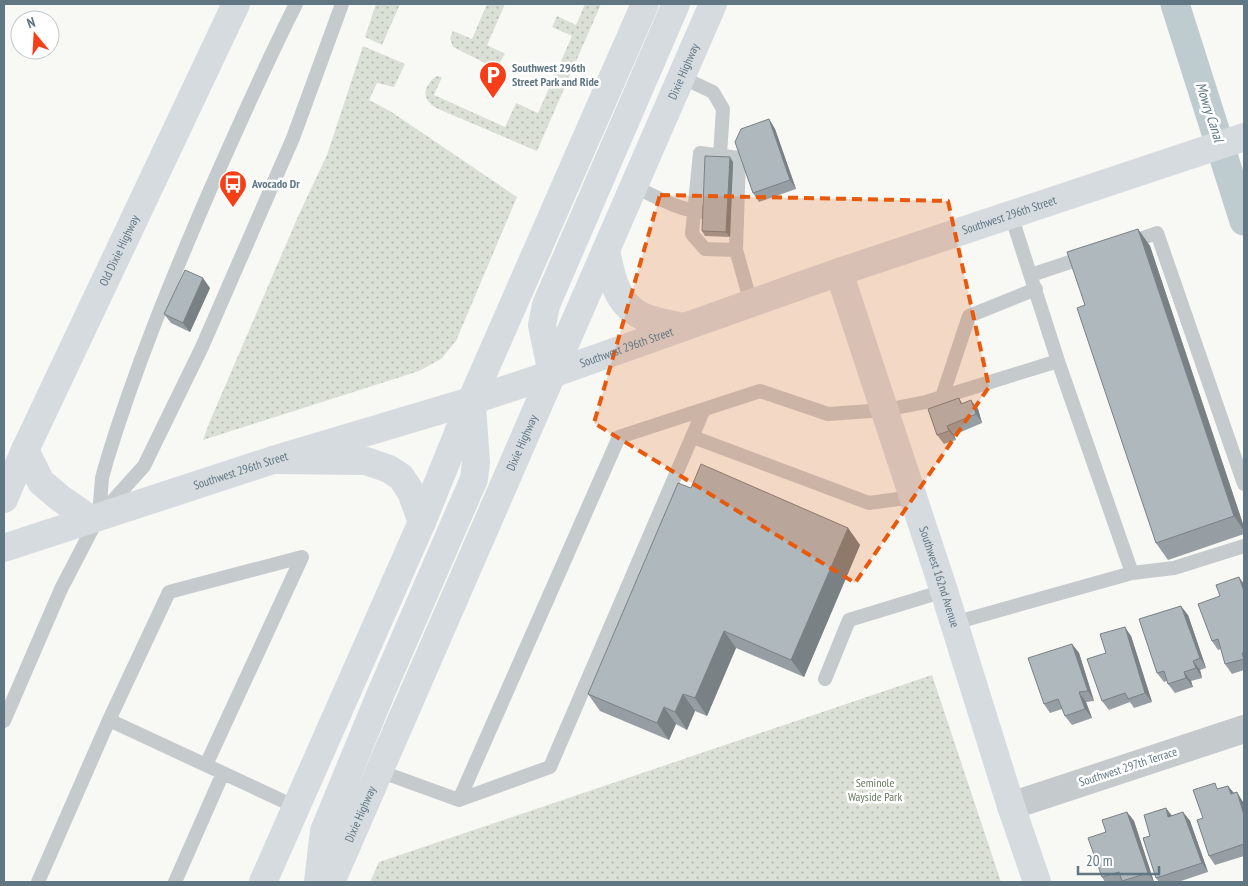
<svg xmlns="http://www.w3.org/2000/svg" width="1248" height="886" viewBox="0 0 1248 886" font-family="'PT Sans Narrow',sans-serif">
	<defs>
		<pattern id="grass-dots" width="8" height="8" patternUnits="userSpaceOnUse" patternTransform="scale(1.25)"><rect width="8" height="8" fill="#dae0d5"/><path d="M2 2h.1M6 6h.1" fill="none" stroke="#b4bab2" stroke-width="1.8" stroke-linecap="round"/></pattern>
	</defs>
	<rect width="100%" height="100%" fill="#f8f8f5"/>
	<path fill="url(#grass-dots)" d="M 376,4 L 400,4 L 382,45 L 365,37 Z
		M 487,4 L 505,4 L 487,45 L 505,54 L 500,62 L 491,66 L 453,47 L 450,38 L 453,31 L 472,39 Z
		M 585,4 L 601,4 L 537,151 L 436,108 C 421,99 423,87 436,76 L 442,77 L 434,95 L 505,127 L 516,103 L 538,113 L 572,36 L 552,27 L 557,16 L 576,25 Z
		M 363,46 L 405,64 L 394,87 L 377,83 L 369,100 L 390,111 L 517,197 L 456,341 L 441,359 L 419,371 L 203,440 L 210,421 L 300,212 L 327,155 Z
		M 932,675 L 1001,882 L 370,882 L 379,862 Z"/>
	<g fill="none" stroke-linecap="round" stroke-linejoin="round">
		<path stroke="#beccd0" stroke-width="29" d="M 1175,4 L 1244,221"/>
		<path stroke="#c5cacd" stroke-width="14" d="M 681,77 L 713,92 L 723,109 L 720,155
			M 633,186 C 655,196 678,210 702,212
			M 1128,243 L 1157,233 L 1244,484
			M 736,250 L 739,158 L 700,153 L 692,234 L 705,249 L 736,250 L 751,303
			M 1031,275 L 1088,256
			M 942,397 L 1058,361
			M 693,437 L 869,503 L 913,497
			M 99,516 L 102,478 L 107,460 C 135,368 172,278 210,190 C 238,127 265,65 296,4
			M 1132,573 L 1174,568 L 1244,546
			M 954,623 L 1132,573 L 1058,361 L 1011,215
			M 825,679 L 849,620 L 944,591
			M 4,721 L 61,589 L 99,516 L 144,466 L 202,347 L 293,138 L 342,4
			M 206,765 L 302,557 L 169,592 L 109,720 L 296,807
			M 379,771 L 459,800 L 619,437 L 760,391 L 828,414 L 885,410 L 926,402 L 942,397 L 969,316 L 1036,289
			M 459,800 L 550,767 L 704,409
			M 38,882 L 109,720
			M 175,882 L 223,773"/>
		<path stroke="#c5cacd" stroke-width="28" d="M 1011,806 L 1244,729"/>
		<g stroke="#d5dbdf" stroke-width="28">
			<path id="s1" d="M 839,272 L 944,591 L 1011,806 L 1037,882"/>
			<path d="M 25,450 L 41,482 L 60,498 L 90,519"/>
			<path id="s2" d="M 4,499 L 25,450 L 236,4"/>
			<path id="s3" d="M 4,548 L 273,460 L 471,401 L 552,374 L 839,272 L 1244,137"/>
		</g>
		<g stroke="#d5dbdf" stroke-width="28">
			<path d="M 606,250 C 611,275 616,304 642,316 C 654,322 670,324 684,327"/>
			<path d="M 552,374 L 542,325 L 546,305 L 676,4"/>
			<path d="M 273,460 L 366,461 L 389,469 L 401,477 L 411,492 L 422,522"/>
			<path d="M 263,882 L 422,522 L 471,401 L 645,4"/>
			<path d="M 318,882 L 324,831 L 381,693 L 474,479 L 476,462 L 472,407"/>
			<path id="s4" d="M 331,882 L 713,4"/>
		</g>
	</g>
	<path fill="#969ea3" d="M 769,119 L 775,129 L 796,189 L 759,202 L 753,193 Z
		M 733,162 L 730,237 L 705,236 L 702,231 Z
		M 1138,229 L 1150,246 L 1244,527 L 1244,534 L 1168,560 L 1156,543 L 1085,305 Z
		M 210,288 L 190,332 L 171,323 L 164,314 Z
		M 959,398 L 962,403 L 978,409 L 982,423 L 954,435 L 956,440 L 944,444 L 937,435 Z
		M 691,488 L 848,528 L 860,545 L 804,677 L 736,648 L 707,716 L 695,711 L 687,730 L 676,724 L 669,740 L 600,711 L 588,694 Z
		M 1244,584 L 1244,670 L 1232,674 L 1225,664 L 1221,649 L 1218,650 L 1212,641 L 1220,596 Z
		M 1188,615 L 1206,668 L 1200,670 L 1202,678 L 1191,681 L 1193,687 L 1175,693 L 1168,684 L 1167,681 L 1164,682 L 1157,673 Z
		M 1131,636 L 1152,702 L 1134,708 L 1130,702 L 1109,710 L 1102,701 L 1106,653 Z
		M 1072,644 L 1079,653 L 1094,701 L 1086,702 L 1092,718 L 1072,725 L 1065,716 L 1062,709 L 1050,713 L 1044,704 Z
		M 1228,786 L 1234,793 L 1243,802 L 1244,805 L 1244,856 L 1215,865 L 1209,856 L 1203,818 L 1219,789 Z
		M 1127,812 L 1134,821 L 1154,882 L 1105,882 L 1102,877 L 1106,832 Z
		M 1183,812 L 1190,821 L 1208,872 L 1178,882 L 1159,882 L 1156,878 L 1150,836 L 1171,816 Z"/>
	<path fill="#7a8184" d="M 769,119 L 775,129 L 796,189 L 790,180 Z
		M 730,157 L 733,162 L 730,237 L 726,232 Z
		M 1138,229 L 1150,246 L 1244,527 L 1244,531 L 1234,516 Z
		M 203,278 L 210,288 L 190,332 L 183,323 Z
		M 971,400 L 978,409 L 982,423 L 976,414 Z
		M 947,426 L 954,435 L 956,440 L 949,431 Z
		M 848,528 L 860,545 L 804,677 L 791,660 Z
		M 1239,577 L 1244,584 L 1244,591 Z
		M 1181,606 L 1188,615 L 1206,668 L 1200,658 Z
		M 1125,627 L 1131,636 L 1152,702 L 1145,693 Z
		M 724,631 L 736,648 L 707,716 L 695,698 Z
		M 1072,644 L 1079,653 L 1094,701 L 1088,691 Z
		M 1193,661 L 1200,670 L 1202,678 L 1196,668 Z
		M 1184,672 L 1191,681 L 1193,687 L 1186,678 Z
		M 1079,692 L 1086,702 L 1092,718 L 1085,709 Z
		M 683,694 L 695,711 L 687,730 L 675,712 Z
		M 664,707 L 676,724 L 669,740 L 657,723 Z
		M 1228,786 L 1235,795 L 1231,794 Z
		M 1237,792 L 1243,802 L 1244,805 L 1244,815 Z
		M 1166,808 L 1173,817 L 1168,817 Z
		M 1127,812 L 1134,821 L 1154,882 L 1148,873 Z
		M 1183,812 L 1190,821 L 1208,872 L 1202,863 Z"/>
	<path fill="#aeb8bd" stroke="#7a8184" d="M 769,119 L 790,180 L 753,193 L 735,142 L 741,129 Z
		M 705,156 L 730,157 L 726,232 L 702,231 Z
		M 1138,229 L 1234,516 L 1156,543 L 1077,308 L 1085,305 L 1067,252 Z
		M 185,270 L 203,278 L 183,323 L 164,314 Z
		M 959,398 L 961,404 L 971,400 L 976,414 L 947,426 L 949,431 L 937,435 L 928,409 Z
		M 701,464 L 848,528 L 791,660 L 724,631 L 695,698 L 683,694 L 675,712 L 664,707 L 657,723 L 588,694 L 678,483 L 691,488 Z
		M 1239,577 L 1244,591 L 1244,652 L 1242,653 L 1244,659 L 1225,664 L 1218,639 L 1212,641 L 1198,604 L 1220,596 L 1216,585 Z
		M 1181,606 L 1200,658 L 1193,661 L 1196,668 L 1184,672 L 1186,678 L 1168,684 L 1164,671 L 1157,673 L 1139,619 Z
		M 1125,627 L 1145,693 L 1128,699 L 1125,693 L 1102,701 L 1087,659 L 1106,653 L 1100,634 Z
		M 1072,644 L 1088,691 L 1079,692 L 1085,709 L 1065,716 L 1058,699 L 1044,704 L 1028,658 Z
		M 1215,783 L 1217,789 L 1228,786 L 1231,794 L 1237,792 L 1244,815 L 1244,844 L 1209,856 L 1197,820 L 1203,818 L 1193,790 Z
		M 1166,808 L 1168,817 L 1183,812 L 1202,863 L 1156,878 L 1143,838 L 1150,836 L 1144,815 Z
		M 1127,812 L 1148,873 L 1122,881 L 1119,872 L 1102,877 L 1088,838 L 1106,832 L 1102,820 Z"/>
	<path fill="#e8590c" fill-opacity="0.2" stroke="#e8590c" stroke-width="4" stroke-dasharray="10 6" stroke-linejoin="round" d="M 660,195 L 948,201 L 989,387 L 855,583 L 594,423 Z"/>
	<defs>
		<g id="parking-pin" transform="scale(1.4375)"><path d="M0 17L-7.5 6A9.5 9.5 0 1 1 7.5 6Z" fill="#f63e17" stroke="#fff"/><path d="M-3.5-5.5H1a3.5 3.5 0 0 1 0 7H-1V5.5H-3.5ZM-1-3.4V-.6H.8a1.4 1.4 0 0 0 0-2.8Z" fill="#fff"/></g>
		<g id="bus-pin" transform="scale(1.4375)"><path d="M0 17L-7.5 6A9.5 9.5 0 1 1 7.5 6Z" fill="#f63e17" stroke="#fff"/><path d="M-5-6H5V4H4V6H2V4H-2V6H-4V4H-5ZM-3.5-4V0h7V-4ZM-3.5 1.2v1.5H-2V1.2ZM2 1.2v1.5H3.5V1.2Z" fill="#fff"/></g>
	</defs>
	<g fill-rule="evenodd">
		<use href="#parking-pin" x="493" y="75"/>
		<use href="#bus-pin" x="233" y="184"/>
	</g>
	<g text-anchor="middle" stroke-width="5" stroke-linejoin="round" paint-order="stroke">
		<g font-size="12" font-weight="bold" fill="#607683" stroke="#fff" text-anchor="start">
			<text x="512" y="72">Southwest 296th<tspan x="512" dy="14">Street Park and Ride</tspan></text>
			<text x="252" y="188">Avocado Dr</text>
		</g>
		<g font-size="12" fill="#607683" stroke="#fff">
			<text dy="4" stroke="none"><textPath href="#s4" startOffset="884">Dixie Highway</textPath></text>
			<text dy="4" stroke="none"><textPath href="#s3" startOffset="1059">Southwest 296th Street</textPath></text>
			<text dy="4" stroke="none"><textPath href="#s2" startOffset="274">Old Dixie Highway</textPath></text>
			<text dy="4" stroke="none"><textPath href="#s3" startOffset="654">Southwest 296th Street</textPath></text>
			<text dy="4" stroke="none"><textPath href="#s4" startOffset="479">Dixie Highway</textPath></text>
			<text dy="4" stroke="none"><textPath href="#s3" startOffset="249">Southwest 296th Street</textPath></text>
			<text dy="4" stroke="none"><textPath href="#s1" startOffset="321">Southwest 162nd Avenue</textPath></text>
			<text transform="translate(1128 767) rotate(-18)" y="4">Southwest 297th Terrace</text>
			<text dy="4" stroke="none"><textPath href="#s4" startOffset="74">Dixie Highway</textPath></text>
		</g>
		<g font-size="12" fill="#667a5f" stroke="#fff">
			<text x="875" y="787">Seminole<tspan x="875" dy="14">Wayside Park</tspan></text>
		</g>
		<g font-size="14" font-style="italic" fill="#5a767e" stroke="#fff">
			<text transform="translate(1210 112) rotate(72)" y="5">Mowry Canal</text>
		</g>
	</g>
	<rect width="1248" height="886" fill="none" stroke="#607683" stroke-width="10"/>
	<g transform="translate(35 35) rotate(342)"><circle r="24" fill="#ffffff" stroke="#bfc8cd"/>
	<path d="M0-4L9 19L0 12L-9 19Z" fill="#f63e17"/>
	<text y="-8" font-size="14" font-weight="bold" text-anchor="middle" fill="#607683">N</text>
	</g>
	<path d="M1078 866v8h81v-8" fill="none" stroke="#607683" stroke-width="2.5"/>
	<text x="1086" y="866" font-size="15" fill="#607683" stroke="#ffffff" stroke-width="4" paint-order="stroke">20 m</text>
</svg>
